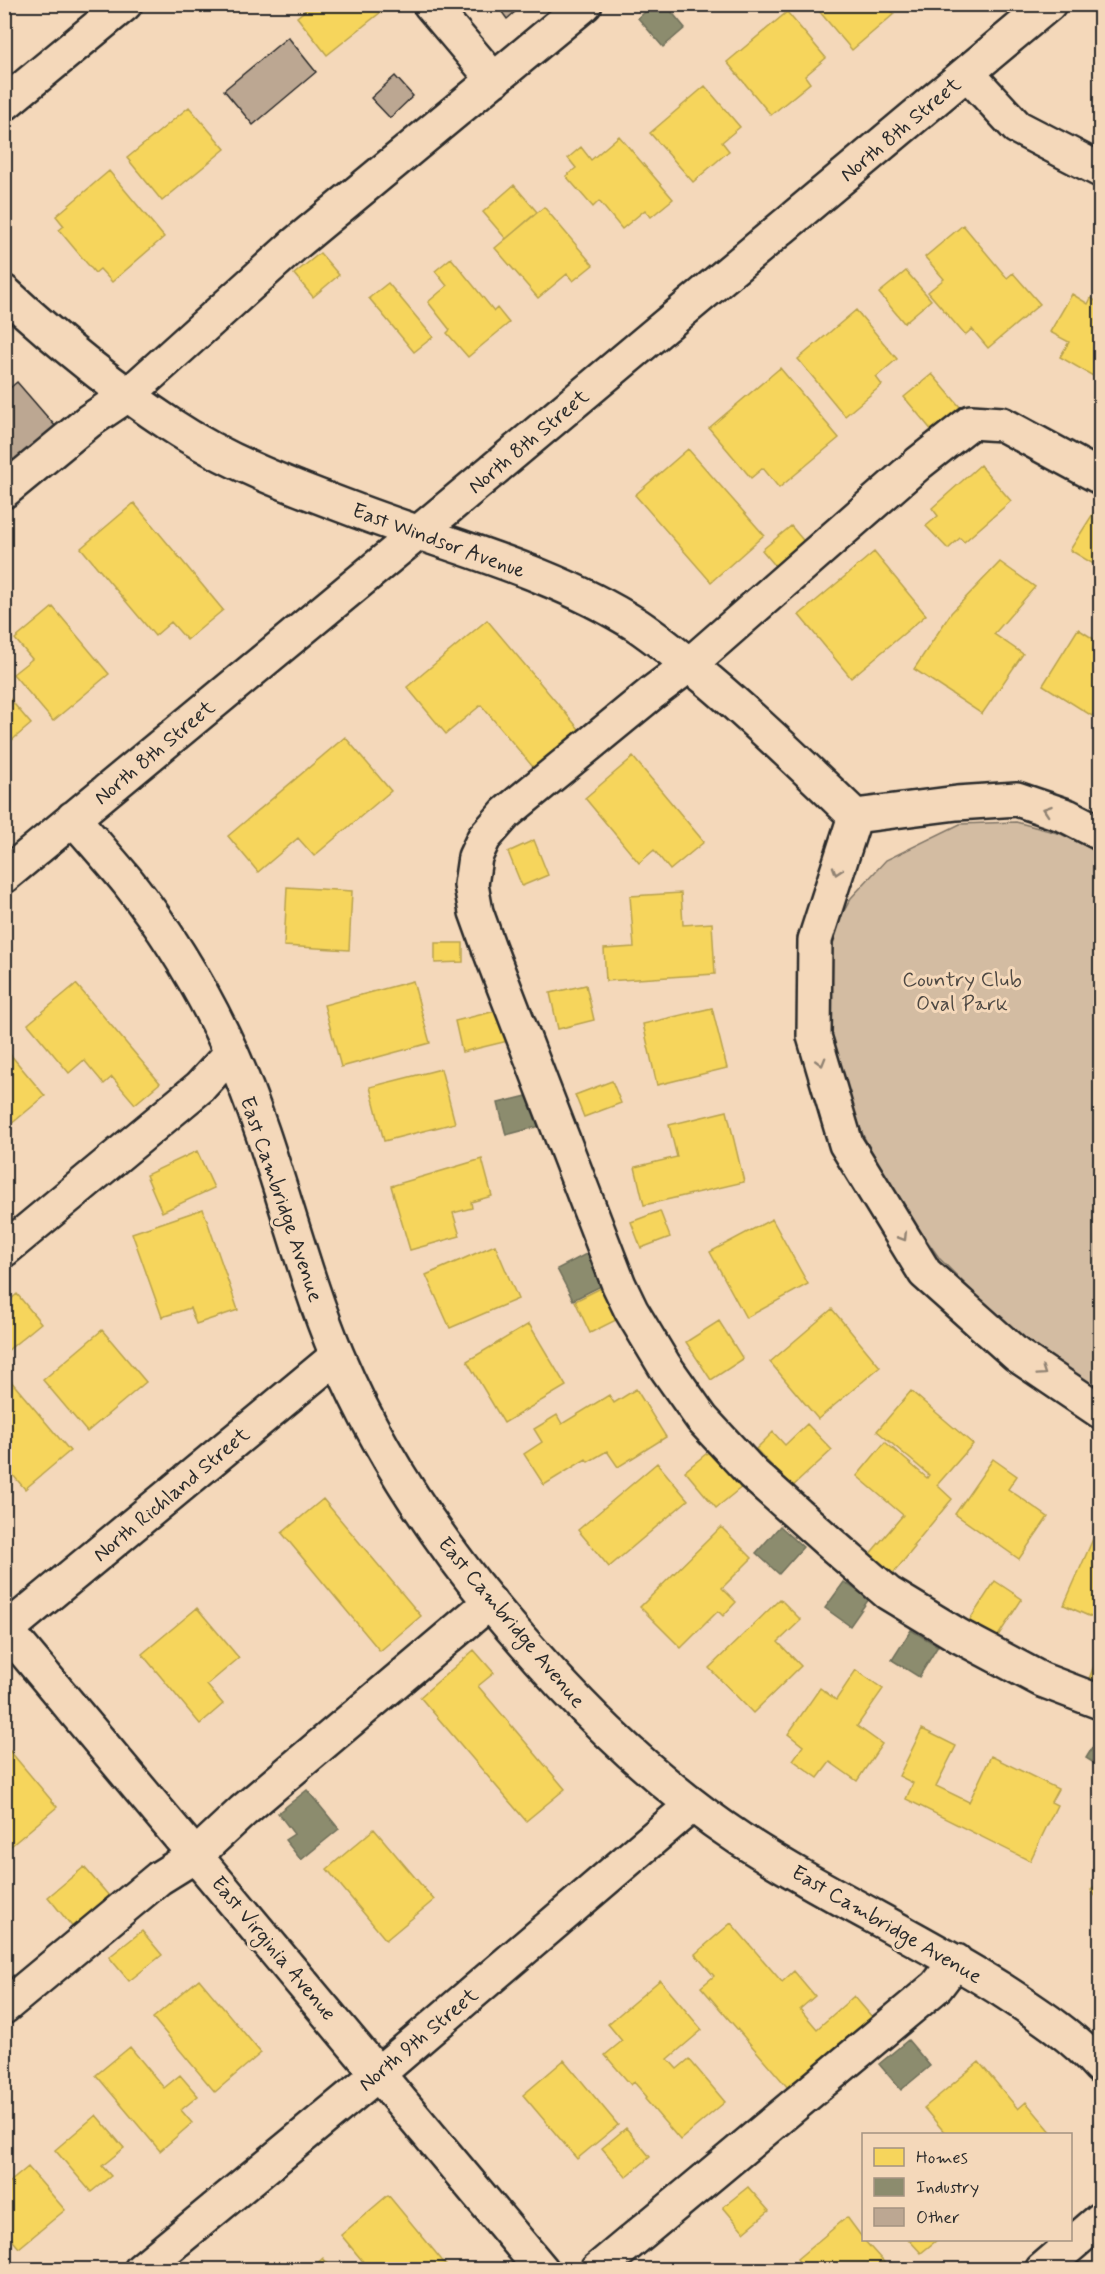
<svg xmlns="http://www.w3.org/2000/svg" width="1105" height="2274" viewBox="0 0 1105 2274" font-family="Mynerve,sans-serif">
	<rect width="100%" height="100%" fill="#f4d8ba"/>
	<filter id="ink" filterUnits="userSpaceOnUse"><feTurbulence type="fractalNoise" baseFrequency=".0167" numOctaves="2"/><feDisplacementMap in="SourceGraphic" scale="12" xChannelSelector="R" yChannelSelector="G"/><feConvolveMatrix kernelMatrix="1 2 1 2 8 2 1 2 1" color-interpolation-filters="sRGB"/></filter>
	<g filter="url(#ink)">
		<path fill="#d3bca2" stroke="#7f7466" stroke-width="1.5" d="M 1016,822 L 1061,834 L 1100,853 L 1100,1391 L 1078,1379 L 1028,1341 L 983,1302 L 940,1259 L 899,1201 L 864,1137 L 843,1085 L 826,1032 L 825,947 L 851,898 L 886,860 L 960,824 Z"/>
		<path fill="#f6d55c" stroke="#b9a24d" stroke-width="1.5" d="M 313,4 L 391,4 L 327,55 L 297,17 Z
			M 813,4 L 886,4 L 894,14 L 852,50 Z
			M 787,12 L 826,58 L 805,76 L 810,83 L 771,115 L 727,62 Z
			M 705,86 L 740,127 L 722,142 L 729,151 L 693,182 L 650,133 Z
			M 189,107 L 225,149 L 162,201 L 127,158 Z
			M 619,136 L 673,199 L 651,217 L 645,210 L 622,229 L 599,201 L 593,207 L 566,176 L 576,168 L 568,158 L 581,147 L 591,160 Z
			M 109,171 L 164,237 L 112,282 L 100,269 L 95,273 L 59,230 L 64,226 L 56,216 Z
			M 514,185 L 537,212 L 506,239 L 483,212 Z
			M 544,207 L 593,265 L 573,281 L 567,274 L 538,298 L 495,248 Z
			M 963,225 L 1007,278 L 1013,273 L 1040,304 L 988,348 L 972,329 L 965,335 L 928,292 L 944,279 L 925,257 Z
			M 320,253 L 339,275 L 313,297 L 294,274 Z
			M 451,258 L 494,311 L 497,308 L 509,323 L 468,357 L 447,333 L 450,330 L 428,302 L 447,286 L 435,271 Z
			M 906,271 L 931,300 L 904,323 L 879,293 Z
			M 388,283 L 433,337 L 414,352 L 369,298 Z
			M 1072,294 L 1088,304 L 1091,298 L 1100,304 L 1100,380 L 1060,357 L 1069,342 L 1050,332 Z
			M 856,310 L 897,359 L 876,377 L 882,385 L 845,416 L 798,359 Z
			M 780,368 L 839,438 L 779,488 L 763,468 L 751,478 L 709,428 Z
			M 932,374 L 966,414 L 938,438 L 904,397 Z
			M 688,449 L 764,535 L 711,582 L 635,495 Z
			M 980,465 L 1011,501 L 964,542 L 960,538 L 948,549 L 926,526 L 938,516 L 932,508 Z
			M 134,503 L 223,610 L 187,640 L 171,622 L 155,636 L 81,548 Z
			M 1096,509 L 1100,512 L 1100,568 L 1070,550 Z
			M 791,526 L 813,552 L 784,576 L 762,550 Z
			M 874,552 L 926,615 L 851,678 L 799,615 Z
			M 1000,562 L 1035,587 L 994,634 L 1023,654 L 982,714 L 914,669 L 951,613 Z
			M 53,607 L 109,674 L 53,721 L 13,674 L 32,659 L 15,639 Z
			M 487,620 L 584,735 L 538,773 L 481,705 L 446,734 L 407,687 Z
			M 1078,629 L 1100,643 L 1100,702 L 1092,716 L 1043,685 Z
			M 4,692 L 31,724 L 4,747 Z
			M 345,737 L 391,791 L 314,856 L 298,838 L 258,872 L 228,836 Z
			M 633,757 L 704,842 L 670,870 L 654,850 L 639,863 L 585,798 Z
			M 534,840 L 548,875 L 522,886 L 508,852 Z
			M 287,887 L 352,891 L 349,950 L 284,946 Z
			M 681,893 L 683,925 L 712,923 L 715,974 L 606,981 L 604,949 L 634,947 L 630,896 Z
			M 435,943 L 463,943 L 463,962 L 435,963 Z
			M 413,981 L 430,1043 L 341,1067 L 324,1005 Z
			M 76,984 L 160,1083 L 135,1104 L 112,1077 L 104,1084 L 84,1060 L 69,1073 L 28,1024 Z
			M 586,985 L 594,1020 L 558,1029 L 550,993 Z
			M 712,1008 L 727,1068 L 657,1085 L 643,1024 Z
			M 500,1010 L 508,1041 L 462,1052 L 455,1021 Z
			M 4,1047 L 45,1096 L 4,1130 Z
			M 441,1069 L 455,1123 L 384,1141 L 370,1087 Z
			M 612,1081 L 621,1103 L 584,1117 L 575,1095 Z
			M 727,1111 L 744,1182 L 644,1205 L 635,1167 L 677,1157 L 669,1125 Z
			M 197,1151 L 214,1188 L 162,1212 L 146,1175 Z
			M 482,1159 L 492,1196 L 471,1202 L 472,1208 L 453,1213 L 460,1236 L 410,1250 L 391,1186 Z
			M 203,1209 L 238,1310 L 196,1324 L 190,1308 L 162,1317 L 132,1233 Z
			M 660,1211 L 670,1237 L 641,1248 L 631,1222 Z
			M 772,1219 L 808,1284 L 746,1318 L 710,1252 Z
			M 495,1245 L 518,1299 L 450,1328 L 426,1275 Z
			M 605,1286 L 620,1318 L 590,1333 L 575,1301 Z
			M 17,1294 L 41,1323 L 7,1351 L 4,1348 L 4,1305 Z
			M 832,1309 L 880,1367 L 818,1419 L 770,1362 Z
			M 719,1321 L 743,1359 L 711,1380 L 686,1342 Z
			M 529,1324 L 566,1386 L 504,1423 L 467,1361 Z
			M 102,1330 L 146,1382 L 87,1432 L 43,1380 Z
			M 10,1380 L 70,1451 L 25,1489 L 4,1465 L 4,1385 Z
			M 636,1389 L 666,1437 L 618,1467 L 607,1451 L 588,1462 L 586,1459 L 544,1485 L 524,1454 L 542,1442 L 534,1429 L 557,1415 L 562,1424 L 609,1395 L 614,1403 Z
			M 911,1391 L 973,1444 L 937,1485 L 952,1499 L 913,1546 L 915,1547 L 891,1576 L 868,1556 L 903,1515 L 857,1476 L 885,1442 L 927,1478 L 929,1475 L 877,1431 Z
			M 807,1424 L 832,1450 L 792,1487 L 756,1449 L 773,1432 L 785,1445 Z
			M 712,1449 L 743,1486 L 716,1508 L 685,1471 Z
			M 993,1459 L 1017,1476 L 1008,1489 L 1048,1517 L 1019,1559 L 955,1514 Z
			M 657,1463 L 688,1500 L 609,1567 L 578,1530 Z
			M 323,1499 L 421,1616 L 380,1651 L 282,1533 Z
			M 1100,1523 L 1100,1621 L 1064,1605 Z
			M 721,1527 L 752,1558 L 722,1588 L 736,1602 L 723,1616 L 718,1611 L 681,1648 L 640,1607 Z
			M 995,1581 L 1022,1599 L 996,1639 L 969,1621 Z
			M 780,1599 L 801,1620 L 778,1642 L 801,1666 L 753,1713 L 709,1668 Z
			M 197,1608 L 239,1658 L 207,1685 L 223,1704 L 200,1724 L 142,1654 Z
			M 474,1650 L 494,1673 L 478,1686 L 565,1789 L 526,1821 L 420,1697 Z
			M 1100,1650 L 1100,1690 L 1087,1684 Z
			M 856,1670 L 883,1689 L 857,1726 L 882,1744 L 857,1781 L 830,1762 L 818,1778 L 793,1760 L 803,1746 L 788,1734 L 820,1688 L 836,1700 Z
			M 922,1729 L 956,1746 L 936,1786 L 969,1802 L 991,1756 L 1058,1789 L 1051,1802 L 1057,1805 L 1030,1861 L 906,1799 L 913,1783 L 899,1776 Z
			M 10,1751 L 57,1807 L 11,1846 L 4,1838 L 4,1755 Z
			M 374,1829 L 434,1900 L 386,1940 L 327,1869 Z
			M 84,1867 L 116,1904 L 79,1935 L 48,1897 Z
			M 1100,1882 L 1100,1902 L 1091,1890 Z
			M 731,1923 L 782,1982 L 794,1971 L 815,1996 L 800,2009 L 817,2029 L 854,1996 L 878,2024 L 795,2096 L 701,1987 L 714,1976 L 695,1954 Z
			M 142,1931 L 162,1955 L 129,1981 L 109,1957 Z
			M 199,1979 L 261,2053 L 215,2092 L 153,2018 Z
			M 660,1980 L 702,2030 L 668,2059 L 677,2069 L 689,2059 L 725,2102 L 680,2140 L 645,2099 L 647,2097 L 634,2082 L 631,2085 L 605,2055 L 622,2041 L 608,2024 Z
			M 130,2047 L 164,2088 L 180,2075 L 198,2096 L 181,2110 L 192,2123 L 160,2151 L 96,2075 Z
			M 564,2060 L 618,2125 L 577,2159 L 523,2095 Z
			M 979,2062 L 1018,2109 L 1026,2102 L 1053,2134 L 946,2134 L 924,2108 Z
			M 96,2115 L 124,2148 L 102,2166 L 111,2176 L 91,2192 L 55,2150 Z
			M 626,2128 L 650,2157 L 626,2177 L 602,2148 Z
			M 28,2167 L 65,2210 L 19,2248 L 4,2230 L 4,2187 Z
			M 748,2187 L 769,2211 L 744,2232 L 723,2207 Z
			M 388,2195 L 450,2270 L 416,2270 L 410,2263 L 402,2270 L 370,2270 L 341,2235 Z
			M 847,2217 L 864,2240 L 891,2270 L 806,2270 L 797,2259 Z
			M 909,2240 L 937,2240 L 921,2253 Z
			M 323,2258 L 333,2270 L 310,2270 Z"/>
		<path fill="#8c8c6e" stroke="#6f6f5a" stroke-width="1.5" d="M 655,4 L 665,4 L 685,28 L 663,47 L 638,18 Z
			M 531,1095 L 540,1126 L 506,1135 L 498,1103 Z
			M 588,1253 L 603,1285 L 573,1300 L 557,1269 Z
			M 780,1526 L 803,1547 L 779,1574 L 756,1553 Z
			M 844,1582 L 869,1599 L 850,1626 L 825,1608 Z
			M 911,1630 L 938,1646 L 919,1677 L 892,1660 Z
			M 1100,1735 L 1100,1767 L 1086,1758 Z
			M 307,1790 L 339,1829 L 301,1860 L 285,1840 L 294,1834 L 278,1813 Z
			M 908,2040 L 930,2066 L 901,2090 L 879,2064 Z"/>
		<path fill="#bca792" stroke="#2b2b2b" stroke-width="1.5" d="M 496,4 L 524,4 L 507,19 Z
			M 288,37 L 316,72 L 253,125 L 224,90 Z
			M 395,76 L 413,96 L 390,118 L 371,98 Z
			M 17,382 L 56,427 L 15,462 L 4,450 L 4,393 Z"/>
		<g fill="none" stroke-linecap="round" stroke-linejoin="round">
			<g stroke="#2b2b2b" stroke-width="38">
				<path id="minor" d="M 430,4 L 494,80
					M 967,73 L 1017,127 L 1100,170
					M 4,292 C 56,340 112,386 171,425 C 228,463 296,488 360,512 C 453,547 552,571 637,625 C 662,642 686,662 709,681 C 760,724 807,770 855,816
					M 1100,477 L 1002,424 L 971,422 L 919,463 L 689,665 L 652,693 L 506,813 L 484,838 L 475,857 L 471,885 L 476,912 L 489,948 L 619,1285 L 631,1310 L 664,1365 L 702,1419 L 753,1474 L 829,1542 L 888,1593 L 959,1636 L 1042,1680 L 1100,1702
					M 4,491 L 89,421 L 129,394 L 294,245 L 585,4
					M 855,816 L 815,940 L 814,1036 L 846,1144 L 925,1273 L 1017,1355 L 1100,1411
					M 855,816 L 957,803 L 1017,799 L 1067,816 L 1100,833
					M 73,818 C 91,839 110,860 128,882 C 169,934 205,994 232,1054 C 275,1151 296,1257 337,1355 C 375,1445 429,1528 491,1604 C 564,1692 645,1776 740,1839 C 824,1894 917,1936 1002,1990 C 1037,2013 1073,2036 1100,2067
					M 4,876 L 419,532 L 1049,4
					M 4,1250 L 200,1087 L 231,1053
					M 4,1627 L 542,2270
					M 4,1632 L 337,1356
					M 4,2007 L 159,1878 L 196,1855 L 243,1811 L 490,1602
					M 141,2270 L 379,2073 L 692,1805
					M 597,2270 L 937,1986 L 956,1961
					M 1042,2270 L 1100,2220"/>
			</g>
			<g stroke="#2b2b2b" stroke-width="38">
				<path id="major" d="M 4,104 L 125,4"/>
			</g>
			<use href="#minor" stroke="#f4d8ba" stroke-width="33"/>
			<use href="#major" stroke="#f4d8ba" stroke-width="33"/>
		</g>
		<defs><path id="oneway-chevron" d="M-2-3.5L2.5 0L-2 3.5" fill="none" stroke-width="1.6" stroke-linecap="round" stroke-linejoin="round" transform="scale(1.5)"/></defs>
		<g stroke="#908272">
			<use href="#oneway-chevron" transform="translate(1047 810) rotate(-161)"/>
			<use href="#oneway-chevron" transform="translate(837 871) rotate(108)"/>
			<use href="#oneway-chevron" transform="translate(821 1062) rotate(74)"/>
			<use href="#oneway-chevron" transform="translate(903 1237) rotate(58)"/>
			<use href="#oneway-chevron" transform="translate(1042 1372) rotate(34)"/>
		</g>
	</g>
	<g text-anchor="middle" stroke-width="6" stroke-linejoin="round" paint-order="stroke">
		<g font-size="21" fill="#2b2b2b" stroke="#f4d8ba">
			<text transform="translate(900 129) rotate(-40)" y="7">North 8th Street</text>
			<text transform="translate(528 441) rotate(-40)" y="7">North 8th Street</text>
			<text transform="translate(439 540) rotate(20)" y="7">East Windsor Avenue</text>
			<text transform="translate(154 752) rotate(-40)" y="7">North 8th Street</text>
			<text transform="translate(282 1199) rotate(71)" y="7">East Cambridge Avenue</text>
			<text transform="translate(171 1494) rotate(-40)" y="7">North Richland Street</text>
			<text transform="translate(512 1622) rotate(50)" y="7">East Cambridge Avenue</text>
			<text transform="translate(887 1924) rotate(30)" y="7">East Cambridge Avenue</text>
			<text transform="translate(274 1948) rotate(50)" y="7">East Virginia Avenue</text>
			<text transform="translate(418 2039) rotate(-40)" y="7">North 9th Street</text>
		</g>
		<g font-size="21" fill="#4d4843" stroke="#f4d8ba">
			<text x="962" y="986">Country Club<tspan x="962" dy="24">Oval Park</tspan></text>
		</g>
	</g>
	<rect width="1105" height="2274" fill="none" stroke="#f4d8ba" stroke-width="24"/>
	<rect x="12" y="12" width="1081" height="2250" fill="none" stroke="#2b2b2b" stroke-width="2" filter="url(#ink)"/>
	<rect x="862" y="2133" width="210" height="108" fill="#f4d8ba" stroke="#a49381" stroke-width="1.5"/>
	<rect x="874" y="2148" width="30" height="18" fill="#f6d55c" stroke="#a49381" stroke-width="1.5"/>
	<text x="916" y="2163" font-size="18" fill="#2b2b2b">Homes</text>
	<rect x="874" y="2178" width="30" height="18" fill="#8c8c6e" stroke="#a49381" stroke-width="1.5"/>
	<text x="916" y="2193" font-size="18" fill="#2b2b2b">Industry</text>
	<rect x="874" y="2208" width="30" height="18" fill="#bca792" stroke="#a49381" stroke-width="1.5"/>
	<text x="916" y="2223" font-size="18" fill="#2b2b2b">Other</text>
</svg>
